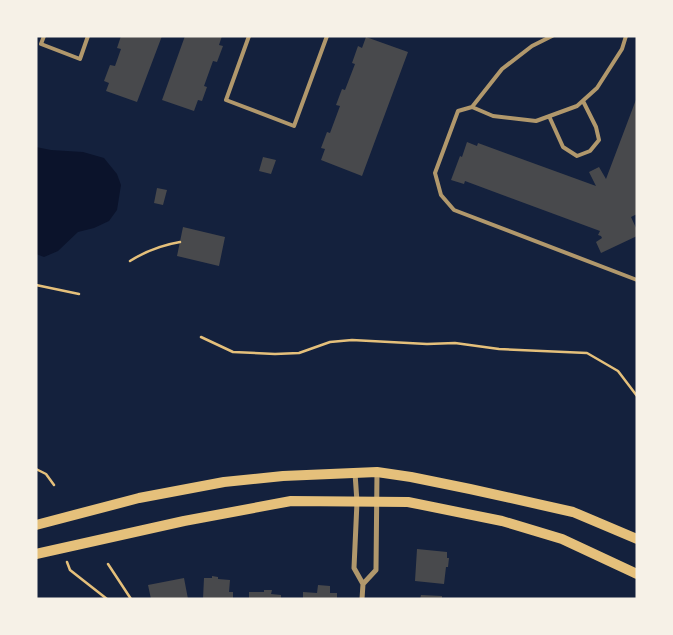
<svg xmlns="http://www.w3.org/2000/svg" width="673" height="635" viewBox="0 0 673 635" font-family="Figtree,sans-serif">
	<rect width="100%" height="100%" fill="#14213d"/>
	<path fill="#0b132b" d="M 36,147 L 51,150 L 83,152 L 104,158 L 117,174 L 121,185 L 117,210 L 109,221 L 94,228 L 78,232 L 58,251 L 44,257 L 36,254 Z"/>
	<path fill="#48494c" d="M 121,36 L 162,36 L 137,102 L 106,91 L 109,83 L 104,81 L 110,65 L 115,66 L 121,49 L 117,48 Z
		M 185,36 L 222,36 L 219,45 L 223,46 L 217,62 L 213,61 L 204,86 L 207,87 L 202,101 L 198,100 L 194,111 L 162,100 Z
		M 366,37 L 408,52 L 362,176 L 321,160 L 325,149 L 321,148 L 327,132 L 330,133 L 340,106 L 336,105 L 342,89 L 345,90 L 355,64 L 352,63 L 358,46 L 362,48 Z
		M 637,97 L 637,214 L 631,217 L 637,230 L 637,236 L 601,253 L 596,242 L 602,238 L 601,236 L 598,235 L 600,231 L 465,181 L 464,184 L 451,180 L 460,156 L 462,157 L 467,142 L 477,146 L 478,143 L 596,186 L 589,172 L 599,167 L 606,179 Z
		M 263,157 L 276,160 L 271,174 L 259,171 Z
		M 157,188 L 167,190 L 163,205 L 154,203 Z
		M 183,227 L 225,237 L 219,266 L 177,256 Z
		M 417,549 L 447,552 L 447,558 L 449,558 L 448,567 L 446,567 L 444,584 L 415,581 Z
		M 212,576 L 218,577 L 218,579 L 230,580 L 229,592 L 233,592 L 233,599 L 203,599 L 204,578 L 212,578 Z
		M 184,578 L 188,599 L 151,599 L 148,585 Z
		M 318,585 L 330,586 L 330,593 L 337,593 L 337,599 L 303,599 L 303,592 L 317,593 Z
		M 264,590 L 272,590 L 271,594 L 281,595 L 281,599 L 249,599 L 249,592 L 264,592 Z
		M 421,595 L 442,596 L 442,599 L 420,599 Z"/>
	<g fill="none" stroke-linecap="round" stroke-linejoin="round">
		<path stroke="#e5c07b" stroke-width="2.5" d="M 130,261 C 146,251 162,245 180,242
			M 36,285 L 79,294
			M 201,337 L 233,352 L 275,354 L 299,353 L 330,342 L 352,340 L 427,344 L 455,343 L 499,349 L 587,353 L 618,371 L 637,396
			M 36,469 L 46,474 L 54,485
			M 67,562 L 70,570 L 107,599
			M 108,564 L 131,599"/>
		<path stroke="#b1986c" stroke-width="4" d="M 44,36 L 41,44 L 80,59 L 88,36
			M 249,36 L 226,100 L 294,126 L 327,36
			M 626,36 L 622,49 L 597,88 L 577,106 L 536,121 L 493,116 L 472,107 L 458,111 L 435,173 L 441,195 L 454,210 L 637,280
			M 472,107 L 502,69 L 532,46 L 552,36
			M 549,116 L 563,147 L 577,156 L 590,151 L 599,140 L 596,127 L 583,101"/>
		<path stroke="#b1986c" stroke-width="5" d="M 355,473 L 357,502 L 354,568 L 363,584 L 362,599
			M 363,584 L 376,570 L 377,472"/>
		<path stroke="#e5c07b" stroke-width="10" d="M 36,525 L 139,498 L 224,482 L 283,476 L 377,472 L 411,477 L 470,489 L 573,512 L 637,539
			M 36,554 L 184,521 L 291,501 L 408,502 L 502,521 L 562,539 L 637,574"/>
	</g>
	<rect width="673" height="635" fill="none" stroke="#f6f1e7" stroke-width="75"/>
</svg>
